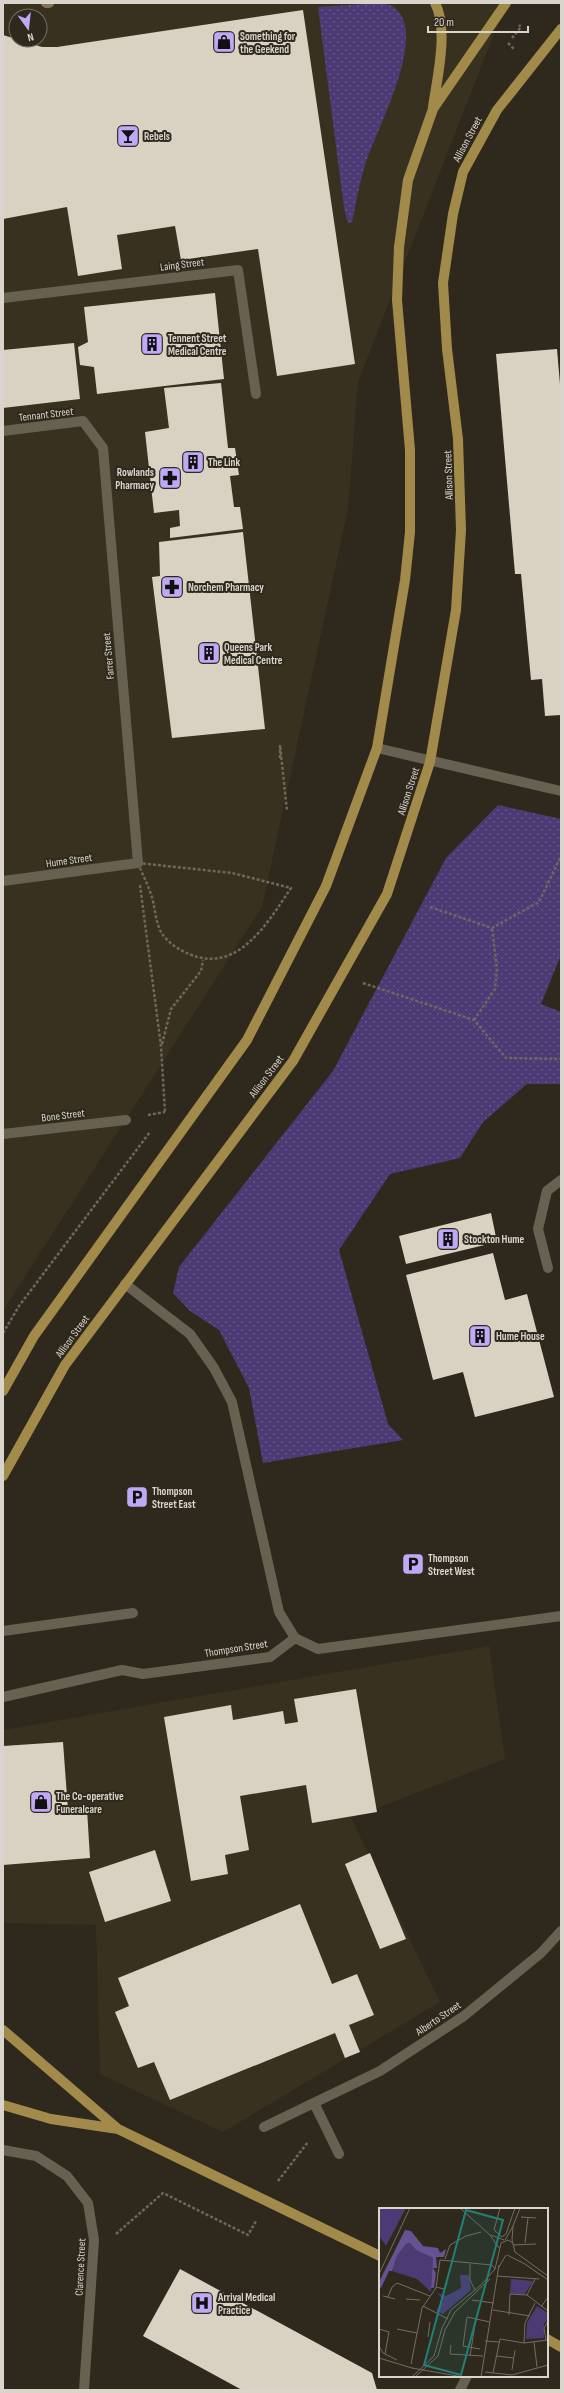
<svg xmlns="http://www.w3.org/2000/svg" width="564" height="2393" viewBox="0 0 564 2393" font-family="'Sofia Sans Condensed',sans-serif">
	<defs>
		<pattern id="grass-dots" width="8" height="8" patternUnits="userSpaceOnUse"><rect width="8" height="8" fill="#4c3a75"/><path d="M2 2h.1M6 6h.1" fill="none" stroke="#655687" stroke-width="1.8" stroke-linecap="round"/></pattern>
	</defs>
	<rect width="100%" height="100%" fill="#2e291c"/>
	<path fill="#39311f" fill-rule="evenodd" d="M 3,3 L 506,3 L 358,382 L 348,509 L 262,907 L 3,1311 ZM 16,16 L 40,16 L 40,40 L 16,40 Z
		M 489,1646 L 505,1759 L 351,1818 L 440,2002 L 223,2132 L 100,2074 L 96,1925 L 3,1923 L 3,1730 Z"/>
	<path fill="url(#grass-dots)" d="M 381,3 C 385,4 392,5 395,8 C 429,35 375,132 365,165 C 359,184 356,203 352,222 L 348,223 L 344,208 L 318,7 Z
		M 498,805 L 561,819 L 561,955 L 541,1004 L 561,1012 L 561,1084 L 527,1084 L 483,1122 L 460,1158 L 390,1174 L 339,1250 L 388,1424 L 403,1440 L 263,1463 L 249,1388 L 219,1330 L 190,1311 L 173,1293 L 179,1267 L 333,1071 L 446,858 Z"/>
	<path fill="#d9d2c2" d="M 303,10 L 355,364 L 277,376 L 258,249 L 181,260 L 175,226 L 117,235 L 122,269 L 78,276 L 67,207 L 3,219 L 3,35 L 42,47 L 57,47 Z
		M 215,293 L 224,379 L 97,394 L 94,367 L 80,365 L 78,347 L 88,342 L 84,307 Z
		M 74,343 L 80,399 L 3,408 L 3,350 Z
		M 557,349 L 561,396 L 561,715 L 545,716 L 542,679 L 531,680 L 521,574 L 515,574 L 496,354 Z
		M 221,383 L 228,448 L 235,448 L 239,475 L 230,476 L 234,507 L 240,507 L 243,529 L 170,538 L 170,528 L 180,526 L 179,510 L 154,513 L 145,432 L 169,428 L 164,388 Z
		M 243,532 L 265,729 L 172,738 L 152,577 L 160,576 L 159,542 Z
		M 491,1213 L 497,1242 L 406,1264 L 399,1236 Z
		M 493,1253 L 505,1300 L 527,1294 L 554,1397 L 475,1417 L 463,1372 L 433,1380 L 406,1275 Z
		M 356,1689 L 377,1812 L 312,1823 L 306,1785 L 240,1796 L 249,1850 L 225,1855 L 228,1874 L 191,1881 L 164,1717 L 231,1705 L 233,1720 L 283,1711 L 285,1724 L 298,1722 L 294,1699 Z
		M 63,1742 L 68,1810 L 87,1809 L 90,1858 L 3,1865 L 3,1746 Z
		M 155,1850 L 171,1901 L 105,1922 L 89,1872 Z
		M 370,1853 L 406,1939 L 380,1949 L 345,1864 Z
		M 300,1904 L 332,1984 L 357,1974 L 374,2015 L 349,2025 L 360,2052 L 345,2058 L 335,2033 L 170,2100 L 154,2062 L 138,2068 L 115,2012 L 129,2006 L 118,1978 Z
		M 180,2269 L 372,2373 L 377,2390 L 242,2390 L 143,2336 Z"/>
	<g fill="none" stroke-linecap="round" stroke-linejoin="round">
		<path stroke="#6c685d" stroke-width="2.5" stroke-dasharray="3 2" stroke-linecap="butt" d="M 512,38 L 521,27 L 519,25
			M 508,43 L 515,50
			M 280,758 L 280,745 L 287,811
			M 138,863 L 232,873 L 291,888 C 268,922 238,975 189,954 C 179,950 167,942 161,932 C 155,921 155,905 151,894 C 147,883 142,873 138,863 Z
			M 140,885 L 161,1046 L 165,1112
			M 430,907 L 492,928 L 539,902 L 561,856
			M 363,983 L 474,1020 L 506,1058 L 561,1059
			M 474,1020 L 495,989 L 497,969 L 492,928
			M 162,1044 L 171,1009 L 201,971 L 203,960
			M 148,1115 L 165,1112
			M 3,1333 L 19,1306 L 150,1132
			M 278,2181 L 308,2142
			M 116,2234 L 163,2193 L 248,2235 L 256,2221"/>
		<path stroke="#676152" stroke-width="10" d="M 3,1631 L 133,1613"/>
		<path stroke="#676152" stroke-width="10" d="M 3,298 L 238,270 L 256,394
			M 3,431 L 83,421 L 103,448 L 138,863 L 3,881
			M 377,748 L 561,791
			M 3,1134 L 126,1120
			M 548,1268 L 538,1229 L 547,1191 L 561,1180
			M 125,1284 L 190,1334 L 214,1368 L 232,1402 L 279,1612 L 295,1638
			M 3,1697 L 122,1670 L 143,1674 L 270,1657 L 295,1638 L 318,1649 L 561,1616
			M 314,2103 L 339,2154
			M 264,2127 L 380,2071 L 464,2016 L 541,1953 L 561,1931
			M 3,2150 L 36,2156 L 67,2176 L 88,2203 L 94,2240 L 84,2390
			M 460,2390 L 467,2376"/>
		<path stroke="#85754e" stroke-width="10" d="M 46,3 L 49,3"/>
		<path stroke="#a28a4a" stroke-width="10" d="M 433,107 C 437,79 449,29 435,3
			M 3,1391 L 34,1336 L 247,1040 L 326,886 L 377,748 L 405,580 L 410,532 L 410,450 L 397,300 L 399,247 L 408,180 L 433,109 L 506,3
			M 3,1476 L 65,1365 L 293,1061 L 387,894 L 430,762 L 456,610 L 461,530 L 458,439 L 447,349 L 443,283 L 453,214 L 463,172 L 497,110 L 561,29
			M 3,2030 L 118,2129 L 380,2256
			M 3,2105 L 51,2119 L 118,2129
			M 547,2339 L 561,2347"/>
	</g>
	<defs>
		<g id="shop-square" transform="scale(1.15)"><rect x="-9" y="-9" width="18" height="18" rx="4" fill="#bda9f5" stroke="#2e291c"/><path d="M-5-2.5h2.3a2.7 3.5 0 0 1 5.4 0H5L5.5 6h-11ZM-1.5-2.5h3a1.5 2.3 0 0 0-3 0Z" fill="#111"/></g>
		<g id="bar-square" transform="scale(1.15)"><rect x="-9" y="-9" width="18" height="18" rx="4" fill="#bda9f5" stroke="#2e291c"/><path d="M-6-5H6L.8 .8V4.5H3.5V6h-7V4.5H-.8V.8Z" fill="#111"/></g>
		<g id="building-square" transform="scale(1.15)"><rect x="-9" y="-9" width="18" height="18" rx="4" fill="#bda9f5" stroke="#2e291c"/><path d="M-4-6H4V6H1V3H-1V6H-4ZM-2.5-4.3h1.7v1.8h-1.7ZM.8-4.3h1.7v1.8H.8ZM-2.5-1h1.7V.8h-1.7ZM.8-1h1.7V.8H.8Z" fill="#111"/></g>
		<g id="pharmacy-square" transform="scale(1.15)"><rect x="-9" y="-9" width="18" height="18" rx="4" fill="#bda9f5" stroke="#2e291c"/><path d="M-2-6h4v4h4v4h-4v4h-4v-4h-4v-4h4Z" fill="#111"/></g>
		<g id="parking-square" transform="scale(1.15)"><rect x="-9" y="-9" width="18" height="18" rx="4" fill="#bda9f5" stroke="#2e291c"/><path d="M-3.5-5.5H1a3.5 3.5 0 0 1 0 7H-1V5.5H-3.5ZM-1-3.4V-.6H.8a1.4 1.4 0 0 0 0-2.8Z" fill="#111"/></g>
		<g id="hospital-square" transform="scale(1.15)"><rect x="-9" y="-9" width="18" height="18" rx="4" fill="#bda9f5" stroke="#2e291c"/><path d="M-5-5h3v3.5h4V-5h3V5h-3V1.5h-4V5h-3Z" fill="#111"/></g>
	</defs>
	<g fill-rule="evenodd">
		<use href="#shop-square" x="224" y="42"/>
		<use href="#bar-square" x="128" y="136"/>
		<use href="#building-square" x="152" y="344"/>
		<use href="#building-square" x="193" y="462"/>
		<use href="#pharmacy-square" x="170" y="478"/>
		<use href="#pharmacy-square" x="172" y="587"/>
		<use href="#building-square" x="209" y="653"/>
		<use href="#building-square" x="448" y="1239"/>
		<use href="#building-square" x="480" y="1336"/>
		<use href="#parking-square" x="137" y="1497"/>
		<use href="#parking-square" x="413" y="1564"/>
		<use href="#shop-square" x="41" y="1802"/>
		<use href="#hospital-square" x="202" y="2303"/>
	</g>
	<g text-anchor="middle" stroke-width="4" stroke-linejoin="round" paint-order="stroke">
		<g font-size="11" font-weight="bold" fill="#d9d5cd" stroke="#2e291c" text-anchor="start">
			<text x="240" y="40">Something for<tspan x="240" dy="13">the Geekend</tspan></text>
			<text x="144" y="140">Rebels</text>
			<text x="168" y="342">Tennent Street<tspan x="168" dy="13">Medical Centre</tspan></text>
			<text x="208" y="466">The Link</text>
			<text x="154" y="476" text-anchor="end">Rowlands<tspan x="154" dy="13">Pharmacy</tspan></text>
			<text x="188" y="591">Norchem Pharmacy</text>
			<text x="224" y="651">Queens Park<tspan x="224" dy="13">Medical Centre</tspan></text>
			<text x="464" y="1243">Stockton Hume</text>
			<text x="496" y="1340">Hume House</text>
			<text x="152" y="1495">Thompson<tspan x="152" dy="13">Street East</tspan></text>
			<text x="428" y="1562">Thompson<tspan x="428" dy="13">Street West</tspan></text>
			<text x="56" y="1800">The Co-operative<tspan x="56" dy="13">Funeralcare</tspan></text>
			<text x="218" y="2301">Arrival Medical<tspan x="218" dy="13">Practice</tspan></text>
		</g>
		<g font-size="11" fill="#d9d5cd" stroke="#2e291c">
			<text transform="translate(467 139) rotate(-62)" y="4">Allison Street</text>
			<text transform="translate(182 264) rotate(-7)" y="4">Laing Street</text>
			<text transform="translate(46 414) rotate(-7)" y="4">Tennant Street</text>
			<text transform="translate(448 475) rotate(-92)" y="4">Allison Street</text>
			<text transform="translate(108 656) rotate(-95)" y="4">Farrer Street</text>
			<text transform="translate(408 791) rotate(-72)" y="4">Allison Street</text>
			<text transform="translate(69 860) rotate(-8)" y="4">Hume Street</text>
			<text transform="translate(266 1076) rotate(-53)" y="4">Allison Street</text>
			<text transform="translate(63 1115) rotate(-7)" y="4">Bone Street</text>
			<text transform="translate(72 1336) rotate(-54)" y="4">Allison Street</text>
			<text transform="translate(236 1648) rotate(-9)" y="4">Thompson Street</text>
			<text transform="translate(438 2018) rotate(-34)" y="4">Alberto Street</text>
			<text transform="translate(80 2267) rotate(-87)" y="4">Clarence Street</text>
		</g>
	</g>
	<g transform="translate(379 2208)">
		<rect width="169" height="169" fill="#2e291c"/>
		<path d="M 31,35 L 37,42 L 54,50 L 52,84 L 38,71 L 13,63 L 18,48 L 27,36 ZM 81,67 L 90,67 L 92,82 L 64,106 L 57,103 L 64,93 L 59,85 L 67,88 L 82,80 ZM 132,71 L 154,73 L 146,86 L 131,86 Z" fill="#4c3a75"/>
		<path d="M 26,22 L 32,23 L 44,38 L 59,40 L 61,45 L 67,41 L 65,49 L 57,49 L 58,60 L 54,60 L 57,65 L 55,80 L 52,80 L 54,50 L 37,42 L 31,35 L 27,36 L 18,48 L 13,63 L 10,63 L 2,80 L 0,79 L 0,74 Z" fill="#645292"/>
		<path d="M 0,0 L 27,0 L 7,38 L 0,28 ZM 158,98 L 169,105 L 169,111 L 165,116 L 165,130 L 147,131 L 148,115 Z" fill="#4c3a75"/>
		<path fill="none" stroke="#726e63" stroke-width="1" d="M 81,0 L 111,27 L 120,40M 121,0 L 115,22 L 123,29 L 127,26 L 136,0M 142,9 L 157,10M 134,18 L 133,32 L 136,44 L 169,68M 112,27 L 125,32M 126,32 L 134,18 L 141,0M 146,35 L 149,10M 134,37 L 157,36M 128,47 L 146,56 L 169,72M 66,51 L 71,37 L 87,28 L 102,24M 91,56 L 91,72 L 96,82M 120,59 L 127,47M 0,66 L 31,0M 118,68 L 160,71M 57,79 L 65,81 L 68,75M 148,87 L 169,103M 148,87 L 156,71M 4,88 L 16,91M 9,89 L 13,79 L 18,75 L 51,88M 27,91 L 41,92M 93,92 L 115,95M 44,98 L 69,111M 162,99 L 169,89M 114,102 L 151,108M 130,107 L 131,86 L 148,87M 0,121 L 10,124 L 6,146M 18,121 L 38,125M 49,129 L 51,114M 167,132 L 165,120 L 169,113M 106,133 L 120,134M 155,134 L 158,159M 145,135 L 146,115 L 156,95M 72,137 L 71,146 L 104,148M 0,138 L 4,145 L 18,152M 101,141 L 84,138 L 88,109 L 111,114M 91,148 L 97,110M 117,148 L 135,150M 0,150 L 33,160 L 84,169M 32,156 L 43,100 L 57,80 L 61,52 L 113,57 L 116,61M 133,162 L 136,142M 106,164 L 133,167 L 169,157M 114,165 L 121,131 L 145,135 L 169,132M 33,169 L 55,148 L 63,120 L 72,102 L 102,77 L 116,61 L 122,35 L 129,32 L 134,35M 36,169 L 59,148 L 66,122 L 76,104 L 111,71M 102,169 L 120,57"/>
		<path fill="#238078" fill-opacity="0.15" stroke="#238078" stroke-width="2" d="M 87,2 L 124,12 L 82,167 L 45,157 Z"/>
		<rect width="169" height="169" fill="none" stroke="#d9d5cd" stroke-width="2"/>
	</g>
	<rect width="564" height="2393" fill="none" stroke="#d9d5cd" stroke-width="8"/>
	<g transform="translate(28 28) rotate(165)"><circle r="19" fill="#2e291c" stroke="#726e63"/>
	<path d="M0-3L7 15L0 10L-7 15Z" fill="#bda9f5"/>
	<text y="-6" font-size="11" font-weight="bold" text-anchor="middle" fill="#d9d5cd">N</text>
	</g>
	<path d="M428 26v6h100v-6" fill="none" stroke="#d9d5cd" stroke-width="2"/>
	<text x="434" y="26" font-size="12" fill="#d9d5cd" stroke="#2e291c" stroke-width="3" paint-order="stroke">20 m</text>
</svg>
